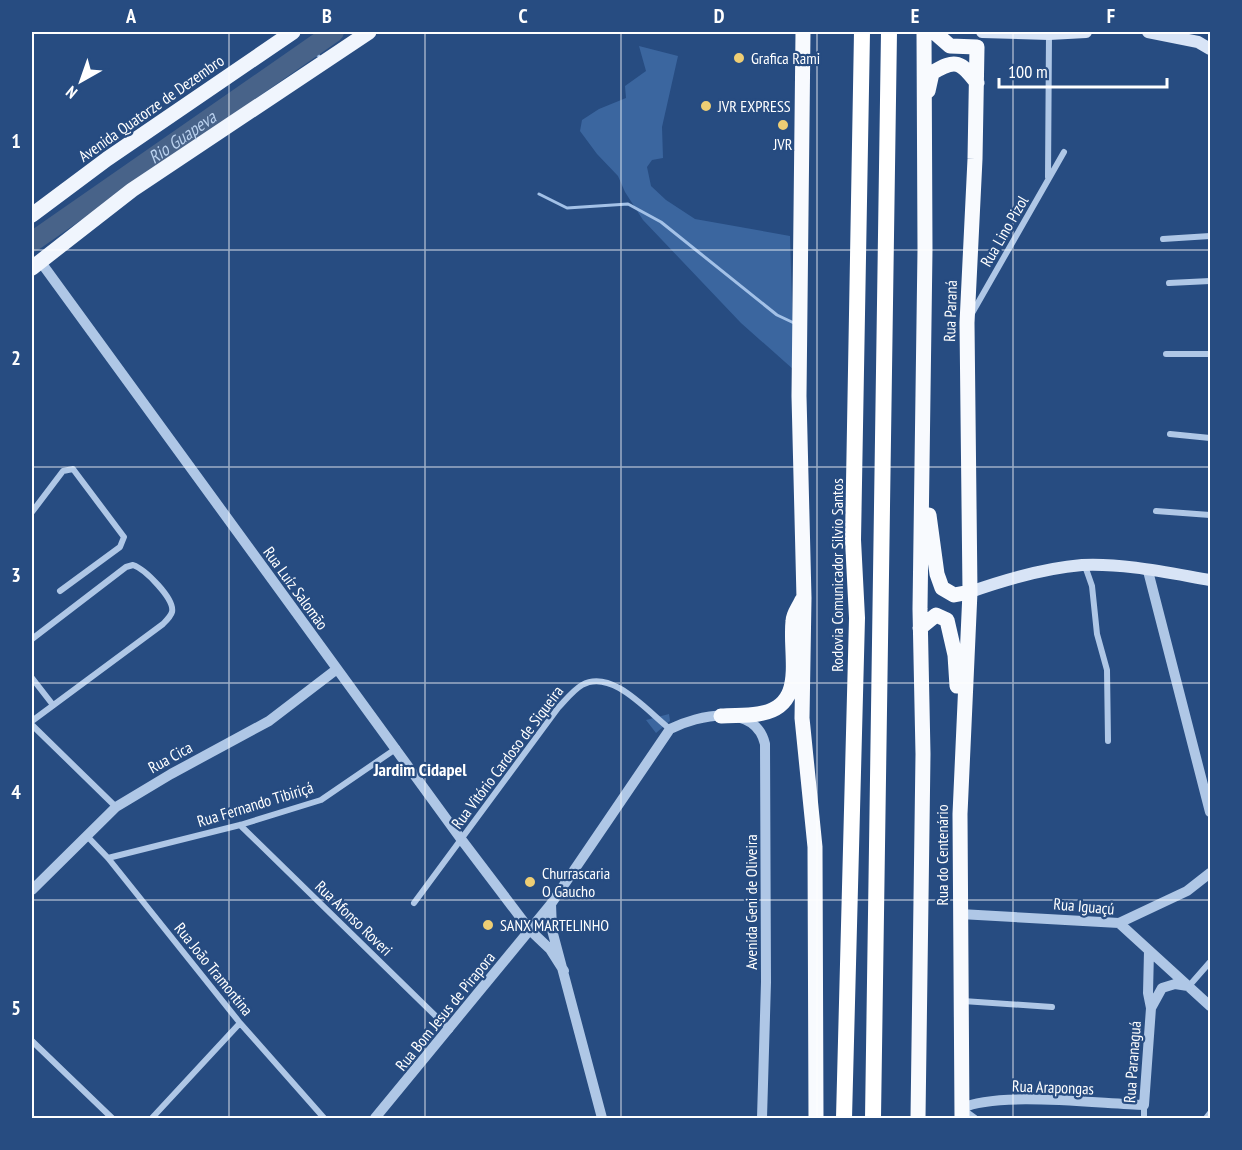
<svg xmlns="http://www.w3.org/2000/svg" width="1242" height="1150" viewBox="0 0 1242 1150" font-family="'PT Sans Narrow',sans-serif">
	<rect width="100%" height="100%" fill="#274c81"/>
	<path fill="#3b669f" d="M 639,46 L 678,56 L 662,127 L 663,158 L 652,160 L 647,167 L 651,186 L 666,200 L 695,219 L 790,236 L 794,370 L 741,323 L 643,220 L 625,192 L 618,176 L 597,154 L 580,131 L 582,120 L 599,109 L 626,98 L 625,86 L 646,71 Z
		M 669,714 L 670,721 L 656,733 L 646,720 Z"/>
	<g fill="none" stroke-linecap="round" stroke-linejoin="round">
		<path stroke="#a3c1e7" stroke-width="3" d="M 309,50 L 319,56
			M 539,194 L 567,208 L 628,204 L 661,222 L 777,315 L 794,323"/>
		<path stroke="#486389" stroke-width="20" id="s1" d="M 32,242 L 334,32"/>
		<path stroke="#afc7e6" stroke-width="6" d="M 1048,177 L 1049,34
			M 1163,239 L 1210,236
			M 1169,283 L 1210,281
			M 971,315 L 1064,152
			M 1166,354 L 1210,354
			M 1170,434 L 1210,438
			M 1156,511 L 1210,515
			M 32,512 L 63,471 L 73,469 L 124,537 L 120,547 L 60,591
			M 1085,566 L 1092,586 L 1097,634 L 1107,670 L 1108,741
			M 32,639 L 126,567 L 133,565 C 145,569 175,599 172,612 C 171,616 166,621 163,624 L 32,721
			M 32,678 L 53,705
			M 32,725 L 116,807
			M 240,825 L 450,1030
			M 86,835 L 108,858 L 240,1023 L 324,1118
			M 108,858 L 240,825 L 321,800 L 397,748
			M 414,903 L 558,708 C 565,701 572,691 582,685 C 612,668 648,712 670,729
			M 1189,986 L 1210,962
			M 963,1001 L 1052,1007
			M 32,1041 L 112,1118
			M 964,1110 L 975,1118
			M 152,1118 L 240,1023
			M 1144,1118 L 1144,1105
			M 1206,1118 L 1210,1113"/>
		<path stroke="#afc7e6" stroke-width="10" d="M 40,261 L 461,839 L 530,930 L 550,949 L 564,971
			M 1148,571 L 1210,812
			M 32,890 L 116,807 L 171,774 L 269,721 L 337,669
			M 551,904 L 552,930 L 602,1118
			M 960,914 L 1119,923 L 1210,1006
			M 1119,923 L 1187,891 L 1210,873
			M 1151,1008 L 1162,988 L 1175,984 L 1188,986
			M 962,1108 C 998,1091 1101,1104 1144,1105 L 1151,1008 L 1148,993 L 1149,951
			M 375,1118 L 551,904 L 670,729 C 698,715 755,702 765,744 L 766,982 L 762,1118"/>
		<path stroke="#d8e4f6" stroke-width="12" d="M 982,32 L 1049,34 L 1086,32
			M 1148,32 L 1198,42 L 1210,49
			M 970,592 C 1004,580 1046,568 1082,565 C 1124,563 1169,573 1210,580"/>
		<path stroke="#f0f5fd" stroke-width="15" d="M 32,215 L 107,159 L 293,32
			M 32,268 L 132,190 L 369,32"/>
		<path stroke="#f8fafe" stroke-width="15" d="M 803,32 L 799,396 L 804,598 L 802,718 L 815,847 L 816,1118
			M 934,32 L 950,46 L 977,47 L 975,159 L 967,323 L 970,592 L 960,814 L 962,1118
			M 928,91 L 932,73 C 956,58 961,62 977,83
			M 929,515 L 937,574 L 942,588 L 954,595 L 970,592
			M 920,628 L 936,615 L 947,620 L 955,655 L 957,686
			M 721,716 C 733,715 746,716 758,714 C 808,707 789,656 793,621 C 793,614 799,607 802,600
			M 918,1118 L 923,754 L 920,609 L 925,250 L 924,32"/>
		<path stroke="#fff" stroke-width="16" d="M 844,1118 L 857,618 L 853,540 L 862,32
			M 873,1118 L 889,32"/>
	</g>
	<path fill="none" stroke="#fff" stroke-width="1.5" stroke-opacity="0.55" d="M 229,32 L 229,1118M 425,32 L 425,1118M 621,32 L 621,1118M 817,32 L 817,1118M 1013,32 L 1013,1118M 32,250 L 1210,250M 32,467 L 1210,467M 32,683 L 1210,683M 32,900 L 1210,900"/>
	<g fill="#efce74" stroke="#274c81" stroke-width="2">
		<circle cx="739" cy="58" r="6"/>
		<circle cx="706" cy="106" r="6"/>
		<circle cx="783" cy="125" r="6"/>
		<circle cx="530" cy="882" r="6"/>
		<circle cx="488" cy="925" r="6"/>
	</g>
	<g text-anchor="middle" stroke-width="4.5" stroke-linejoin="round" paint-order="stroke">
		<g font-size="16" fill="#fff" stroke="#274c81" text-anchor="start">
			<text x="751" y="64">Grafica Rami</text>
			<text x="718" y="112">JVR EXPRESS</text>
			<text x="783" y="150" text-anchor="middle">JVR</text>
			<text x="542" y="879">Churrascaria<tspan x="542" dy="18">O Gaucho</tspan></text>
			<text x="500" y="931">SANX MARTELINHO</text>
		</g>
		<g font-size="16" fill="#fff" stroke="#274c81">
			<text transform="translate(151 108) rotate(-35)" y="6">Avenida Quatorze de Dezembro</text>
			<text transform="translate(1004 231) rotate(-60)" y="6">Rua Lino Pizol</text>
			<text transform="translate(950 311) rotate(-88)" y="6">Rua Paraná</text>
			<text transform="translate(837 575) rotate(-90)" y="6">Rodovia Comunicador Silvio Santos</text>
			<text transform="translate(296 588) rotate(54)" y="6">Rua Luíz Salomão</text>
			<text transform="translate(170 757) rotate(-29)" y="6">Rua Cica</text>
			<text transform="translate(507 757) rotate(-53)" y="6">Rua Vitório Cardoso de Siqueira</text>
			<text transform="translate(255 804) rotate(-17)" y="6">Rua Fernando Tibiriçá</text>
			<text transform="translate(942 855) rotate(-90)" y="6">Rua do Centenário</text>
			<text transform="translate(751 902) rotate(-90)" y="6">Avenida Geni de Oliveira</text>
			<text transform="translate(1084 906) rotate(5)" y="6">Rua Iguaçú</text>
			<text transform="translate(354 918) rotate(44)" y="6">Rua Afonso Roveri</text>
			<text transform="translate(214 969) rotate(51)" y="6">Rua João Tramontina</text>
			<text transform="translate(445 1011) rotate(-51)" y="6">Rua Bom Jesus de Pirapora</text>
			<text transform="translate(1132 1062) rotate(-86)" y="6">Rua Paranaguá</text>
			<text transform="translate(1053 1087) rotate(2)" y="6">Rua Arapongas</text>
		</g>
		<g font-size="18" font-style="italic" fill="#bad1ee" stroke="#274c81">
			<text dy="6" stroke="none"><textPath href="#s1" startOffset="183">Rio Guapeva</textPath></text>
		</g>
		<g font-size="18" font-weight="bold" fill="#fff" stroke="#274c81">
			<text x="420" y="776">Jardim Cidapel</text>
		</g>
	</g>
	<rect width="1242" height="1150" fill="none" stroke="#274c81" stroke-width="66"/>
	<g transform="translate(81 81) rotate(220)" stroke="#274c81" stroke-width="4.5" paint-order="stroke">
	<path d="M0-4.5L10 22L0 15L-10 22Z" fill="#ffffff"/>
	<text y="-9" font-size="16" font-weight="bold" text-anchor="middle" fill="#ffffff">N</text>
	</g>
	<path d="M999 78v9h168v-9" fill="none" stroke="#ffffff" stroke-width="3"/>
	<text x="1008" y="78" font-size="18" fill="#ffffff" stroke="#274c81" stroke-width="4.5" paint-order="stroke">100 m</text>
	<rect x="33" y="33" width="1176" height="1084" fill="none" stroke="#fff" stroke-width="2"/>
	<g font-size="20" text-anchor="middle" font-weight="bold" fill="#fff">
		<text x="131" y="23">A</text>
		<text x="327" y="23">B</text>
		<text x="523" y="23">C</text>
		<text x="719" y="23">D</text>
		<text x="915" y="23">E</text>
		<text x="1111" y="23">F</text>
		<text x="16" y="148">1</text>
		<text x="16" y="365">2</text>
		<text x="16" y="582">3</text>
		<text x="16" y="799">4</text>
		<text x="16" y="1015">5</text>
	</g>
</svg>
